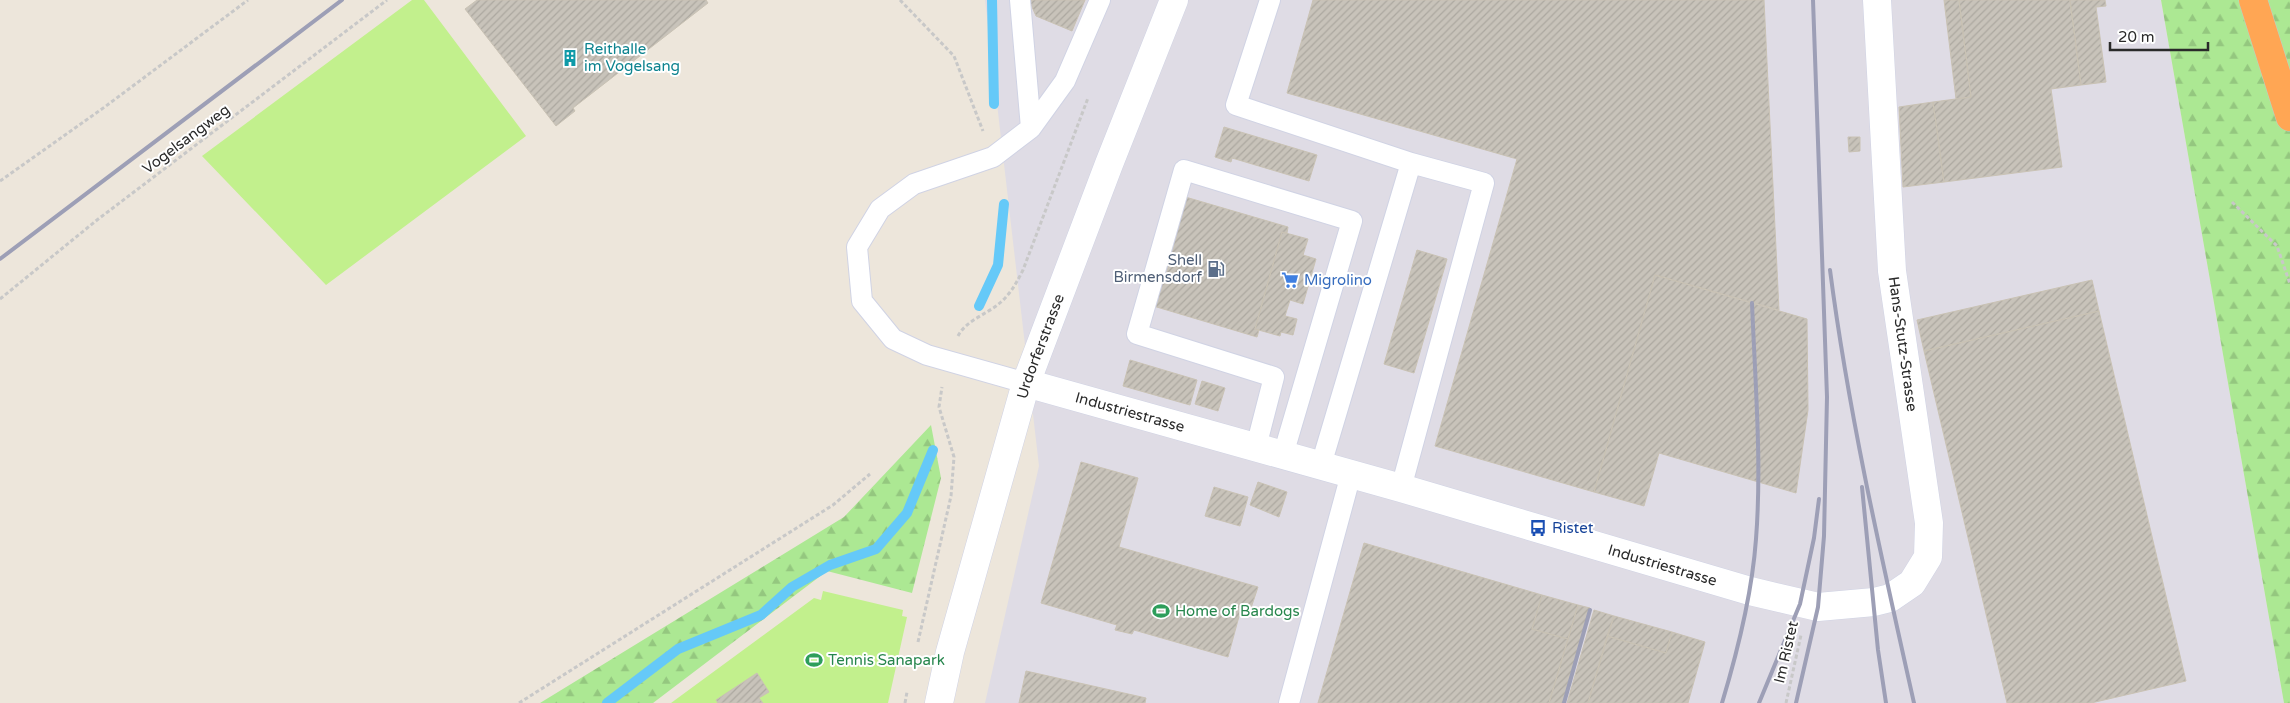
<svg xmlns="http://www.w3.org/2000/svg" width="2290" height="703" viewBox="0 0 2290 703" font-family="'Varela Round',sans-serif">
	<defs>
		<pattern id="forest-firs" width="22" height="20" patternUnits="userSpaceOnUse" patternTransform="scale(1.25)"><rect width="22" height="20" fill="#ace893"/><path d="M5 1l3.5 6h-7zM16 11l3.5 6h-7z" fill="#94c77f"/></pattern>
		<pattern id="building-hatch" width="6" height="6" patternUnits="userSpaceOnUse" patternTransform="scale(1.25)"><rect width="6" height="6" fill="#c8c3ba"/><path d="M-1 1l2-2M0 6l6-6M5 7l2-2" fill="none" stroke="#aca8a0"/></pattern>
	</defs>
	<rect width="100%" height="100%" fill="#ede6db"/>
	<path fill="#dfdce5" d="M 985,0 L 2161,0 L 2284,703 L 985,703 L 1039,466 Z"/>
	<path fill="url(#forest-firs)" d="M 2161,0 L 2290,0 L 2290,703 L 2284,703 Z
		M 931,425 L 941,478 L 912,593 L 827,571 L 653,703 L 540,703 L 844,517 Z"/>
	<path fill="#c2f08d" d="M 412,0 L 424,0 L 526,136 L 326,285 L 202,156 Z
		M 823,591 L 903,610 L 902,616 L 907,617 L 888,703 L 671,703 L 814,598 L 821,600 Z"/>
	<g fill="none" stroke-linecap="round" stroke-linejoin="round">
		<path stroke="#65c9f8" stroke-width="10" d="M 992,0 L 994,104
			M 979,306 L 998,265 L 1004,204
			M 607,703 L 678,649 L 761,615 L 792,587 L 830,565 L 876,549 L 907,513 L 933,450"/>
	</g>
	<path fill="url(#building-hatch)" stroke="#c9c2b4" d="M 477,0 L 706,0 L 708,3 L 573,108 L 575,111 L 556,126 L 465,9 Z
		M 1029,0 L 1085,0 L 1072,31 L 1036,16 Z
		M 1313,0 L 1764,0 L 1779,310 L 1655,275 L 1594,492 L 1435,446 L 1517,159 L 1287,93 Z
		M 1944,0 L 1959,0 L 1971,97 L 1956,99 Z
		M 1959,0 L 2070,0 L 2081,85 L 2051,89 L 2062,167 L 1944,182 L 1933,102 L 1971,97 Z
		M 2070,0 L 2105,0 L 2106,6 L 2096,7 L 2106,82 L 2081,85 Z
		M 1933,102 L 1944,182 L 1903,187 L 1899,107 Z
		M 1224,127 L 1317,155 L 1309,181 L 1232,158 L 1231,162 L 1215,157 Z
		M 1848,137 L 1860,137 L 1860,151 L 1849,152 Z
		M 1182,196 L 1288,227 L 1287,233 L 1282,232 L 1255,329 L 1259,330 L 1257,337 L 1150,305 Z
		M 1282,232 L 1308,239 L 1303,255 L 1316,259 L 1303,304 L 1290,300 L 1285,316 L 1297,319 L 1293,335 L 1281,332 L 1280,336 L 1255,329 Z
		M 1417,250 L 1447,259 L 1414,373 L 1384,364 Z
		M 1655,275 L 1807,319 L 1808,410 L 1796,493 L 1659,453 L 1644,506 L 1594,492 Z
		M 2092,280 L 2099,311 L 1924,351 L 1917,320 Z
		M 2099,311 L 2186,681 L 2091,703 L 2007,703 L 1924,351 Z
		M 1130,360 L 1197,380 L 1190,405 L 1123,386 Z
		M 1202,381 L 1225,388 L 1218,411 L 1195,404 Z
		M 1081,462 L 1138,478 L 1119,547 L 1258,587 L 1250,611 L 1241,609 L 1228,657 L 1134,630 L 1132,634 L 1115,630 L 1117,625 L 1041,603 Z
		M 1258,482 L 1287,492 L 1279,517 L 1250,505 Z
		M 1214,487 L 1248,497 L 1240,526 L 1205,516 Z
		M 1364,543 L 1542,595 L 1532,629 L 1568,639 L 1549,703 L 1318,703 Z
		M 1542,595 L 1578,605 L 1568,639 L 1532,629 Z
		M 1578,605 L 1590,608 L 1563,703 L 1549,703 Z
		M 1594,610 L 1614,616 L 1588,703 L 1567,703 Z
		M 1614,616 L 1672,632 L 1666,653 L 1607,636 Z
		M 1672,632 L 1705,642 L 1688,703 L 1588,703 L 1607,636 L 1666,653 Z
		M 1026,671 L 1146,698 L 1145,703 L 1019,703 Z
		M 757,673 L 769,692 L 759,698 L 763,703 L 718,703 L 716,700 Z"/>
	<g fill="none" stroke-linecap="round" stroke-linejoin="round">
		<g stroke="#d0d3e4" stroke-width="22">
			<path id="service" d="M 1020,0 L 1031,128
				M 1270,0 L 1236,105 L 1411,163
				M 1026,383 L 927,355 L 893,339 L 862,301 L 857,247 L 880,209 L 914,184 L 993,157 L 1031,128 L 1065,81 L 1100,0
				M 1256,447 L 1274,377 L 1137,334 L 1184,170 L 1352,221 L 1283,455
				M 1321,465 L 1411,163 L 1484,183 L 1401,488
				M 1289,703 L 1351,474"/>
		</g>
		<g stroke="#d0d3e4" stroke-width="29">
			<g id="minor">
				<path id="s1" d="M 1026,383 L 1401,488 L 1750,591 L 1818,607 L 1874,602 L 1890,598 L 1912,583 L 1928,557 L 1929,523 L 1892,271 L 1877,0"/>
			</g>
		</g>
		<g stroke="#d0d3e4" stroke-width="29">
			<g id="secondary">
				<path id="s2" d="M 939,703 L 950,652 L 1026,383 L 1109,164 L 1174,0"/>
			</g>
		</g>
		<g stroke="#c8c8c8" stroke-width="29">
			<path id="motorway" d="M 2253,0 L 2290,117"/>
		</g>
		<path stroke="#c8c8c8" stroke-width="3" stroke-dasharray="4 2.5" stroke-linecap="butt" d="M 900,0 L 954,56 L 983,131
			M 0,181 L 106,106 L 248,0
			M 2232,202 L 2277,246 L 2290,284
			M 0,299 L 97,220 L 387,0
			M 958,336 C 966,320 988,314 1001,302 C 1011,293 1017,282 1023,270 L 1088,98
			M 918,642 L 951,496 L 954,457 L 939,407 L 942,387
			M 519,703 L 833,505 L 870,474
			M 905,703 L 907,692
			M 1786,703 L 1801,635"/>
		<use href="#service" stroke="#fff" stroke-width="20"/>
		<use href="#minor" stroke="#fff" stroke-width="28"/>
		<use href="#secondary" stroke="#fff" stroke-width="28"/>
		<use href="#motorway" stroke="#ffa654" stroke-width="28"/>
		<path stroke="#9d9fb6" stroke-width="4" d="M 0,259 L 342,0
			M 1830,270 C 1849,416 1882,560 1914,703
			M 1862,487 L 1878,650 L 1886,703
			M 1564,703 L 1590,610
			M 1722,703 C 1738,650 1752,595 1756,539 C 1762,463 1755,380 1752,303
			M 1759,703 L 1800,604 L 1814,538 L 1819,499
			M 1796,703 L 1818,607 L 1824,536 L 1827,397 L 1813,0"/>
	</g>
	<defs>
		<g id="building-bare" transform="scale(1.35)"><path d="M-4-6H4V6H1V3H-1V6H-4ZM-2.5-4.3h1.7v1.8h-1.7ZM.8-4.3h1.7v1.8H.8ZM-2.5-1h1.7V.8h-1.7ZM.8-1h1.7V.8H.8Z" fill="#0f9aa8" stroke="#fff" stroke-width="2.5" paint-order="stroke"/></g>
		<g id="fuel-bare" transform="scale(1.35)"><path d="M-5.5-6h7V0h2V4h1.3V-2.5L3-4.5l.8-.8L6-3V5H2.5V1h-1V6h-7ZM-4.2-4.7v3.2H.2V-4.7Z" fill="#5c6f8a" stroke="#fff" stroke-width="2.5" paint-order="stroke"/></g>
		<g id="supermarket-bare" transform="scale(1.35)"><path d="M-6-5.5h2.5l.6 2H6L4.5 2H-2.5L-4.4-4H-6ZM-1.5 3.2a1.3 1.3 0 1 0 .1 0ZM3 3.2a1.3 1.3 0 1 0 .1 0Z" fill="#3f7fe0" stroke="#fff" stroke-width="2.5" paint-order="stroke"/></g>
		<g id="bus-bare" transform="scale(1.35)"><path d="M-5-6H5V4H4V6H2V4H-2V6H-4V4H-5ZM-3.5-4V0h7V-4ZM-3.5 1.2v1.5H-2V1.2ZM2 1.2v1.5H3.5V1.2Z" fill="#1a4fb4" stroke="#fff" stroke-width="2.5" paint-order="stroke"/></g>
		<g id="stadium-bare" transform="scale(1.35)"><path d="M0-5a6.5 5 0 1 0 0 10a6.5 5 0 1 0 0-10ZM-3.5-1.8h7v3.6h-7Z" fill="#2e9e5b" stroke="#fff" stroke-width="2.5" paint-order="stroke"/></g>
	</defs>
	<g fill-rule="evenodd">
		<use href="#building-bare" x="570" y="58"/>
		<use href="#fuel-bare" x="1216" y="269"/>
		<use href="#supermarket-bare" x="1290" y="280"/>
		<use href="#bus-bare" x="1538" y="528"/>
		<use href="#stadium-bare" x="1161" y="611"/>
		<use href="#stadium-bare" x="814" y="660"/>
	</g>
	<g text-anchor="middle" stroke-width="4" stroke-linejoin="round" paint-order="stroke">
		<g font-size="15" fill="#0d838f" stroke="#fff" text-anchor="start">
			<text x="584" y="54">Reithalle<tspan x="584" dy="17">im Vogelsang</tspan></text>
		</g>
		<g font-size="15" fill="#2a2a2a" stroke="#fff">
			<text transform="translate(186 139) rotate(-37)" y="5">Vogelsangweg</text>
			<text transform="translate(1903 344) rotate(82)" y="5">Hans-Stutz-Strasse</text>
			<text dy="5" stroke="none"><textPath href="#s2" startOffset="371">Urdorferstrasse</textPath></text>
			<text dy="5" stroke="none"><textPath href="#s1" startOffset="108">Industriestrasse</textPath></text>
			<text dy="5" stroke="none"><textPath href="#s1" startOffset="662">Industriestrasse</textPath></text>
			<text transform="translate(1786 652) rotate(-77)" y="5">Im Ristet</text>
		</g>
		<g font-size="15" fill="#4e5e75" stroke="#fff" text-anchor="end">
			<text x="1202" y="265">Shell<tspan x="1202" dy="17">Birmensdorf</tspan></text>
		</g>
		<g font-size="15" fill="#366cbe" stroke="#fff" text-anchor="start">
			<text x="1304" y="285">Migrolino</text>
		</g>
		<g font-size="15" fill="#164399" stroke="#fff" text-anchor="start">
			<text x="1552" y="533">Ristet</text>
		</g>
		<g font-size="15" fill="#27864d" stroke="#fff" text-anchor="start">
			<text x="1175" y="616">Home of Bardogs</text>
			<text x="828" y="665">Tennis Sanapark</text>
		</g>
	</g>
	<path d="M2110 42v8h98v-8" fill="none" stroke="#2a2a2a" stroke-width="2.5"/>
	<text x="2118" y="42" font-size="15" fill="#2a2a2a" stroke="#ffffff" stroke-width="4" paint-order="stroke">20 m</text>
</svg>
